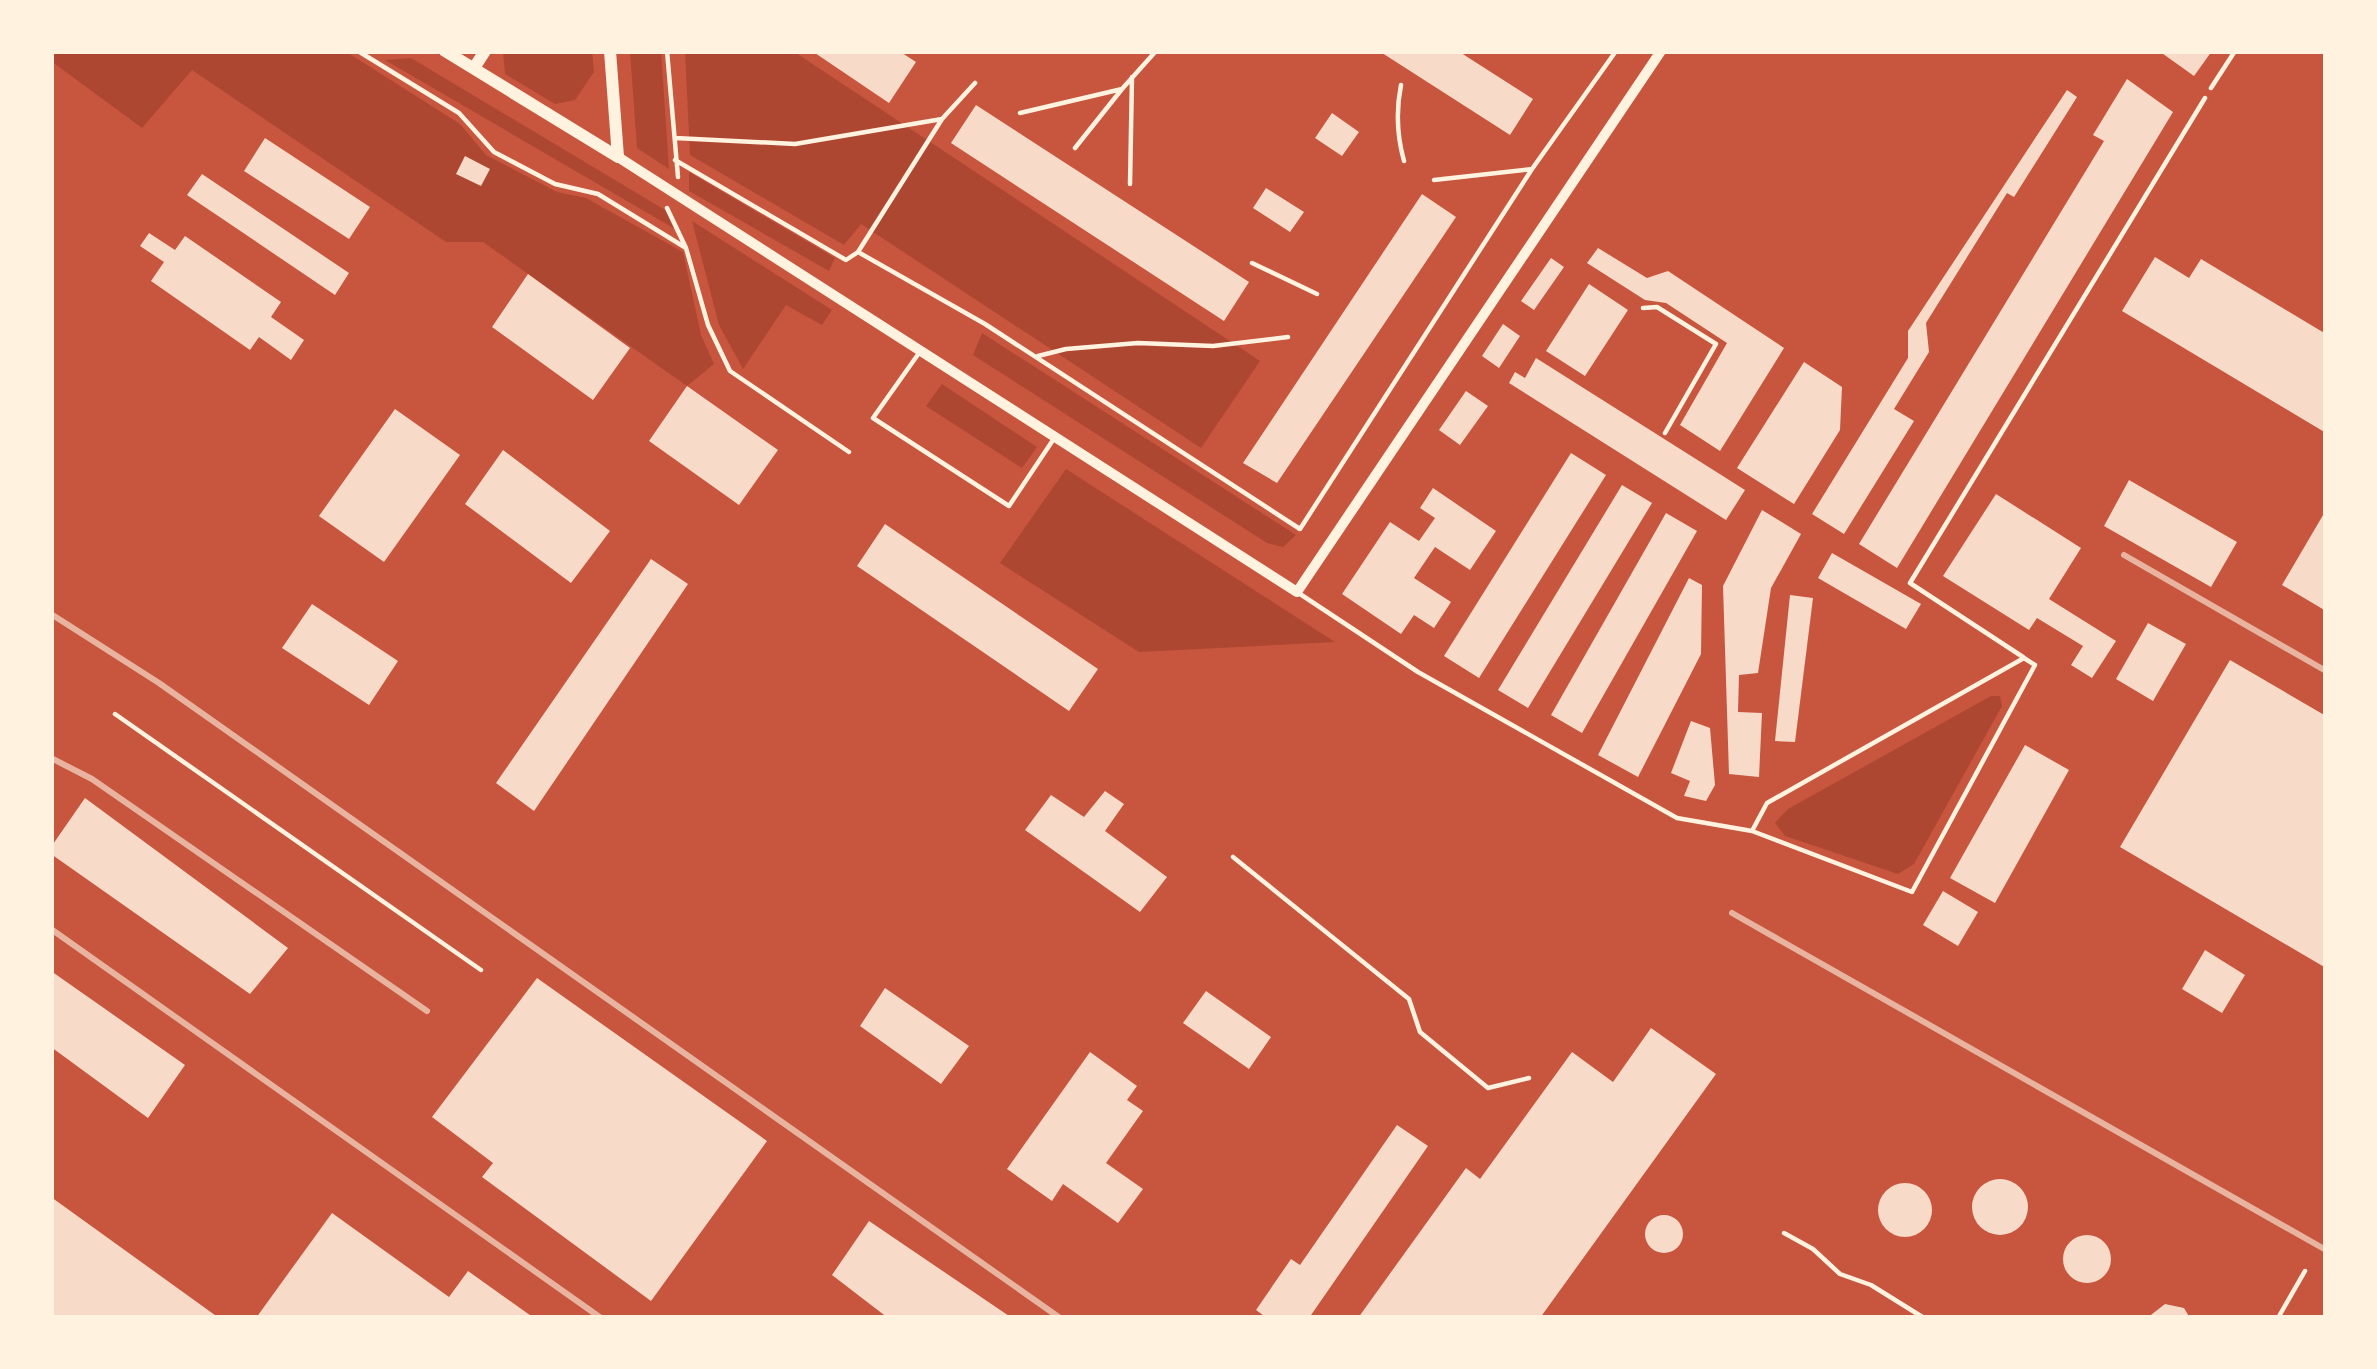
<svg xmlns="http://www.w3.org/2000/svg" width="2377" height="1369" viewBox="0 0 2377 1369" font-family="Rubik,sans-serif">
	<rect width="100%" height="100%" fill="#c8553d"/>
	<path fill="#ae4732" d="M 51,51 L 345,51 L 460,124 L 486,155 L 557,192 L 586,198 L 683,252 L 701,335 L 714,364 L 687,386 L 483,242 L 446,242 L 192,70 L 142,128 L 51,61 Z
		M 503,51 L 592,51 L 594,72 L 575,100 L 555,104 L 505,74 Z
		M 630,51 L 661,51 L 669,169 L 637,148 Z
		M 685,51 L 793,51 L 1260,361 L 1201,448 L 861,224 L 844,245 L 690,155 Z
		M 411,58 L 670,213 L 675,229 L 385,60 Z
		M 689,172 L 835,258 L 829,271 L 689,191 Z
		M 692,221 L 832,310 L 822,325 L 786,305 L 743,369 L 719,325 Z
		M 982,333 L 1296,535 L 1283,547 L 1267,543 L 973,355 Z
		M 942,384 L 1037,447 L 1022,468 L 926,406 Z
		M 1066,469 L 1335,642 L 1139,652 L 1000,563 Z
		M 1991,696 L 2000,696 L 2002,706 L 1914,864 L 1898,874 L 1785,836 L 1775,823 L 1788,809 Z"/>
	<path fill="#f7dbc8" d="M 812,51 L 899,51 L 916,62 L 889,103 Z
		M 1379,51 L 1458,51 L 1533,99 L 1510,135 Z
		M 2159,51 L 2212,51 L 2194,76 Z
		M 2127,79 L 2173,112 L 1897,568 L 1859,544 L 2104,141 L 2093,135 Z
		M 2067,90 L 2077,97 L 2014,197 L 2007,193 L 1926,323 L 1929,352 L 1894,409 L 1914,421 L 1844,534 L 1812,514 L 1908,358 L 1908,331 Z
		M 976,105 L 1249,282 L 1224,321 L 951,143 Z
		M 1332,113 L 1359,132 L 1342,156 L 1315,138 Z
		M 265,138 L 370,207 L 349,239 L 244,171 Z
		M 465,156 L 490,169 L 481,186 L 456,174 Z
		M 202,174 L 349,273 L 335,295 L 187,195 Z
		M 1266,188 L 1304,212 L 1290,232 L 1253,208 Z
		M 1422,194 L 1456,217 L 1277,483 L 1243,463 Z
		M 149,233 L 175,250 L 185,236 L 281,302 L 271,317 L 304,340 L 291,360 L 259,337 L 250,350 L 151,281 L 164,262 L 140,246 Z
		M 1598,248 L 1647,278 L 1668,271 L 1784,348 L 1720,451 L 1680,425 L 1727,343 L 1666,303 L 1645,300 L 1587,263 Z
		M 2155,257 L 2189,278 L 2201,259 L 2326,334 L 2326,433 L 2122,311 Z
		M 1551,258 L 1564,267 L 1534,310 L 1521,301 Z
		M 528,274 L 630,348 L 593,400 L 492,327 Z
		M 1589,284 L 1628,310 L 1585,376 L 1546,351 Z
		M 1503,324 L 1520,336 L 1499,368 L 1482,356 Z
		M 1536,358 L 1745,490 L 1726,520 L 1509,383 L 1515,372 L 1525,378 Z
		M 1804,362 L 1842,387 L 1840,430 L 1794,504 L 1737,468 Z
		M 687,386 L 778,450 L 739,505 L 649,441 Z
		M 1466,391 L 1488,406 L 1460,445 L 1439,430 Z
		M 395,409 L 460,455 L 384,562 L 319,516 Z
		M 503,450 L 610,531 L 571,583 L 465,504 Z
		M 1571,453 L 1606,475 L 1479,678 L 1444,656 Z
		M 2129,480 L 2237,542 L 2211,587 L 2104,526 Z
		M 1622,485 L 1652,503 L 1528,708 L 1498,690 Z
		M 1433,488 L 1496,531 L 1470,570 L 1435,547 L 1414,578 L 1451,602 L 1434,628 L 1414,615 L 1401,634 L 1342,594 L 1390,522 L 1419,541 L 1435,518 L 1420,508 Z
		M 1996,494 L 2081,548 L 2049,599 L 2116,641 L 2092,678 L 2071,665 L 2083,646 L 2037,618 L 2029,630 L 1943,576 Z
		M 1762,510 L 1801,534 L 1771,588 L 1758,673 L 1739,675 L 1738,712 L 1762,713 L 1759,777 L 1729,774 L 1723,586 Z
		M 2326,510 L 2326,611 L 2282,585 Z
		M 1666,513 L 1697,531 L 1582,733 L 1551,715 Z
		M 885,524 L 1098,669 L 1069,711 L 857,566 Z
		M 1832,553 L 1921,604 L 1906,629 L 1818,578 Z
		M 651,559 L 688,584 L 534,811 L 496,783 Z
		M 1689,578 L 1702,585 L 1701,654 L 1638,777 L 1598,755 Z
		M 1790,595 L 1813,598 L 1795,742 L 1775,741 Z
		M 312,604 L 398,661 L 369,705 L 282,648 Z
		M 2148,623 L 2186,644 L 2153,701 L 2116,679 Z
		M 2230,660 L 2326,716 L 2326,968 L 2120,847 Z
		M 1691,721 L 1710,728 L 1715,785 L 1706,801 L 1684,796 L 1690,781 L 1671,773 Z
		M 2025,745 L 2069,770 L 1995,903 L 1950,878 Z
		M 1105,791 L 1124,804 L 1105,831 L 1167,877 L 1140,912 L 1025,830 L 1051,795 L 1084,817 Z
		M 85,798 L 288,948 L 250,994 L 51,854 L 51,847 Z
		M 1943,891 L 1978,912 L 1958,946 L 1923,925 Z
		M 2205,950 L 2245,975 L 2222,1013 L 2182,989 Z
		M 51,971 L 185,1065 L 148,1118 L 51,1047 Z
		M 537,978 L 767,1141 L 651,1301 L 482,1177 L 493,1163 L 432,1117 Z
		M 885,988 L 969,1046 L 941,1084 L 860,1026 Z
		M 1206,991 L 1271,1037 L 1249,1069 L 1183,1023 Z
		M 1651,1028 L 1716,1074 L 1540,1318 L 1358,1318 L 1466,1168 L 1480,1179 L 1572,1052 L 1613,1082 Z
		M 1090,1052 L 1137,1086 L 1127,1100 L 1143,1111 L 1106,1163 L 1143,1189 L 1118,1223 L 1063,1184 L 1052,1201 L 1007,1169 Z
		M 1397,1125 L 1428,1146 L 1309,1318 L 1267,1318 L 1256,1310 L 1291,1259 L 1300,1265 Z
		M1972 1207a28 28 0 1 1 56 0a28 28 0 1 1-56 0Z
		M1878 1210a27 27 0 1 1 54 0a27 27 0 1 1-54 0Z
		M 51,1197 L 219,1318 L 51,1318 Z
		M 332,1213 L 449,1297 L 468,1271 L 534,1318 L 256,1318 Z
		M1645 1234a19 19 0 1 1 38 0a19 19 0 1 1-38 0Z
		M 869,1221 L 1012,1318 L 888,1318 L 832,1275 Z
		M2063 1259a24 24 0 1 1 48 0a24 24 0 1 1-48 0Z
		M 2165,1304 L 2184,1308 L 2190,1318 L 2147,1318 Z"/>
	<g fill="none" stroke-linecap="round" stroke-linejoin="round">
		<path stroke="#fff3e0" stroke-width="4.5" d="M 358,51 L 459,113 L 494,152 L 555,184 L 598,194 L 686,248 L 667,208
			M 667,51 L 678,177
			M 1401,85 C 1396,110 1397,136 1404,161
			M 2211,88 L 2235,51
			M 1020,113 L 1122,89 L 1156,51
			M 942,119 L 975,83
			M 675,138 L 795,144 L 942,119 L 858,252
			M 1075,148 L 1122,89
			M 675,160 L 846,260 L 858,252 L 985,324 L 1300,529 L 1532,169 L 1616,51
			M 1434,180 L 1532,169
			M 1130,184 L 1132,77
			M 686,248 L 708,325 L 730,371 L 849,452
			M 1252,263 L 1317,294
			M 1038,356 L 1066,349 L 1138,343 L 1213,346 L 1288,337"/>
		<path stroke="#fff3e0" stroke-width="4.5" d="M 1643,308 L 1657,307 L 1716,344 L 1665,433
			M 919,353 L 873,418 L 1009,506 L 1055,437
			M 1297,592 L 1418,672 L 1677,818 L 1752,831 L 1912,892 L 2035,665 L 2024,658 L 1767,803 L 1752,831
			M 2023,657 L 1910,583 L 2205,98
			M 115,714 L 481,970
			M 1233,857 L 1409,999 L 1420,1032 L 1488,1088 L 1529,1078
			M 1784,1233 L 1813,1249 L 1840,1274 L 1871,1285 L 1924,1318
			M 2278,1318 L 2305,1271"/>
		<path stroke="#fff3e0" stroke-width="10" d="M 618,157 L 1297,592 L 1661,51"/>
		<path stroke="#fff3e0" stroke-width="12" d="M 445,51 L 618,157
			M 610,51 L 618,157
			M 474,68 L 485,51"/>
		<path stroke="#e9b49f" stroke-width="6" d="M 2124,555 L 2326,671
			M 51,614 L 159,683 L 1060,1318
			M 51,758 L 92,779 L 427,1011
			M 1732,913 L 2326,1250
			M 51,929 L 601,1318"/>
	</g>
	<rect width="2377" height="1369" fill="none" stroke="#fff3e0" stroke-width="108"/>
</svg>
